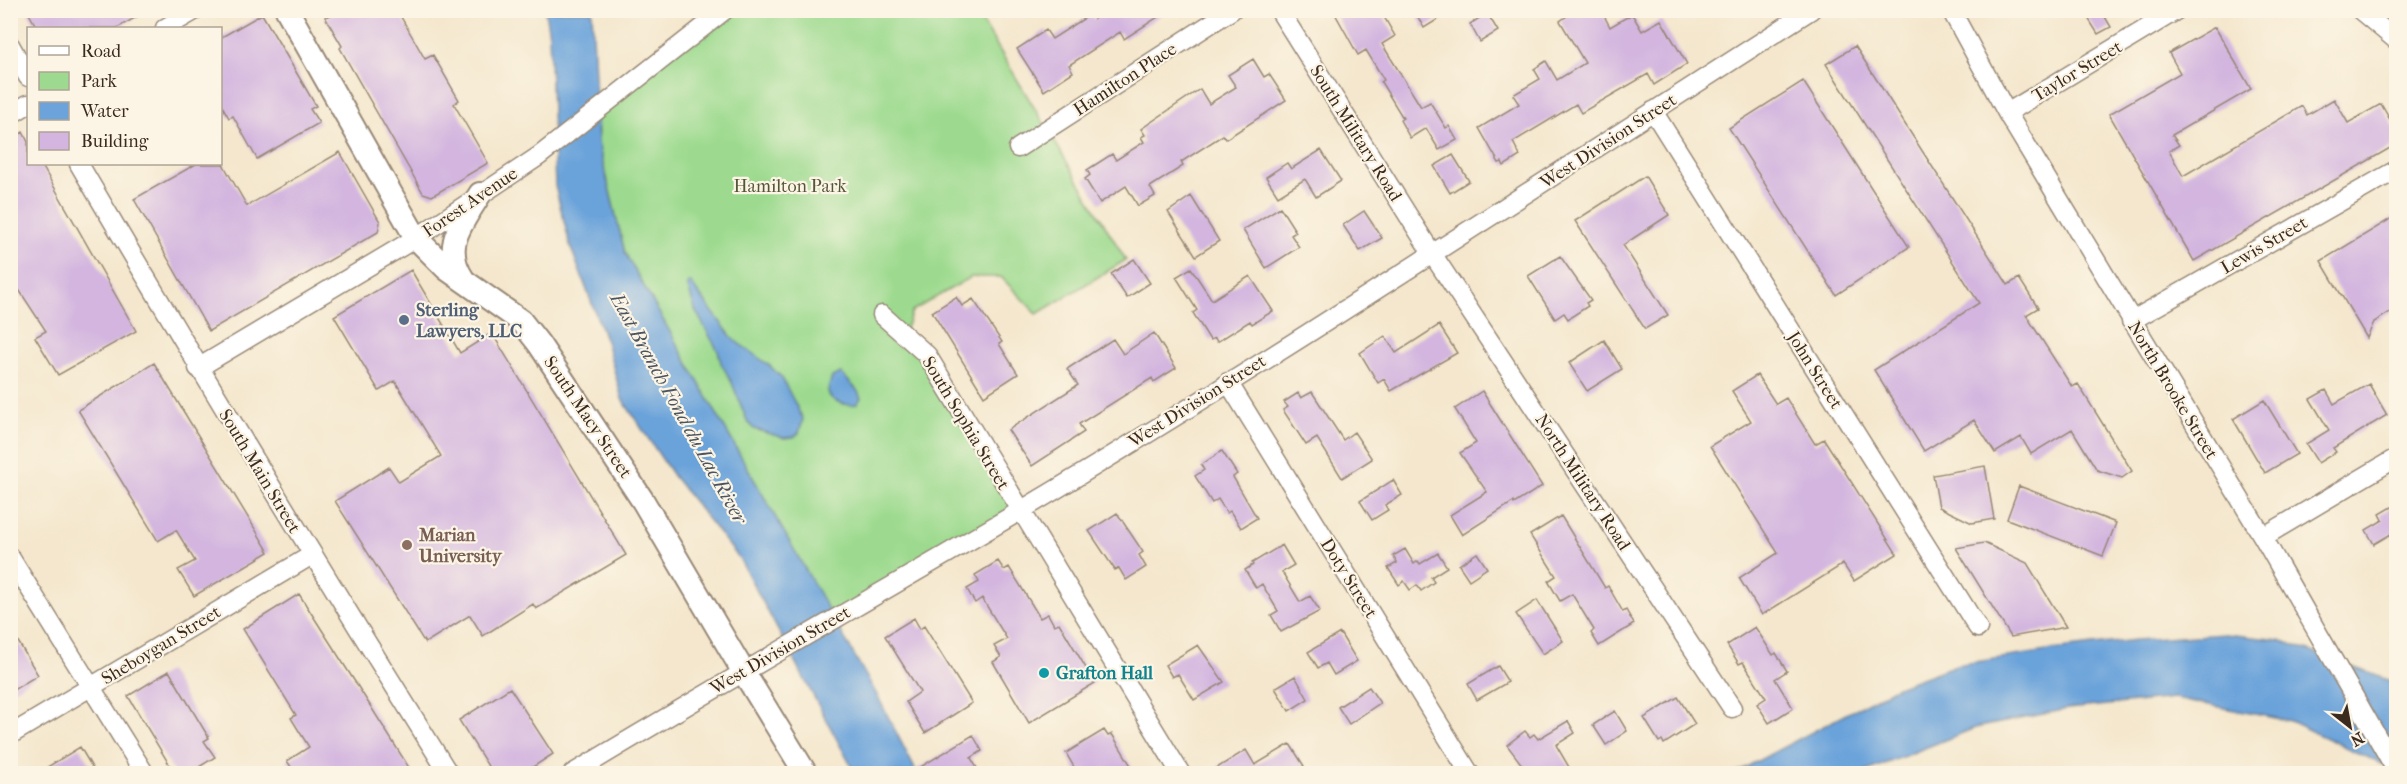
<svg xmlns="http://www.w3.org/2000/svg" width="2407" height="784" viewBox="0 0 2407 784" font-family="'IM FELL French Canon',serif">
	<rect width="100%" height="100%" fill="#fcf5e5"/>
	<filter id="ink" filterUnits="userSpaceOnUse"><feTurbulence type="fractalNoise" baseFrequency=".0167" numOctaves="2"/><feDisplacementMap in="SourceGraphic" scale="12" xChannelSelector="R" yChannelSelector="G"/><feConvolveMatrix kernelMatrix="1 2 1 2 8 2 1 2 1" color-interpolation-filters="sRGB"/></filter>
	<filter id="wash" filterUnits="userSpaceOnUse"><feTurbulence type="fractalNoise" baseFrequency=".008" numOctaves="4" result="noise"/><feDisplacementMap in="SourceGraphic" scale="24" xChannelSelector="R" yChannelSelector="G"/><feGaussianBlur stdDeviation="1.35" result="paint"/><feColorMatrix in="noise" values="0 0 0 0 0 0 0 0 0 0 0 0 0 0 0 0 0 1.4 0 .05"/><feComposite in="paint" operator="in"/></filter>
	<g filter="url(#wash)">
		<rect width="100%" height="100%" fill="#f4e7cd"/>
		<path fill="#9dda8f" stroke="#6c8256" stroke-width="1.5" d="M 725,11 L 976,11 L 1126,260 L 1037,314 L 1001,277 L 971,277 L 912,311 L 904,334 L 1020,511 L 833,619 L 625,253 L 598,143 L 597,111 Z"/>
		<path fill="#6ba3da" stroke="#53667c" stroke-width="1.5" d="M 545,11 L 592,11 L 598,143 L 625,253 L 877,695 L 917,773 L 855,773 L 739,558 L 674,477 L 622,399 L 607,344 L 570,245 L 555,186 L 549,35 Z
			M 690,282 L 734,340 L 770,366 L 782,378 L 803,419 L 799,433 L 794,437 L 784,438 L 754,429 L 748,423 L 732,383 L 721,363 L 718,351 L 695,310 L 687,284 Z
			M 841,373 L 857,390 L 861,398 L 857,404 C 848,406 829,403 828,391 C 828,386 831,382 832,377 Z
			M 2225,634 L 2280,640 L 2396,683 L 2396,771 L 2290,721 L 2174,698 L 2068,709 L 1975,728 L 1862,773 L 1733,774 L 1897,687 L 1956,665 L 2060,649 L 2136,640 Z"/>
		<g id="blocks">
			<path fill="#d3b5df" d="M 27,10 L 149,10 L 117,28 L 37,28 Z
				M 328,10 L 397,10 L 425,59 L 433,55 L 459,100 L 454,104 L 488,163 L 432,196 L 423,193 L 340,48 L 342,46 L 325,17 L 331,15 Z
				M 1108,10 L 1169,10 L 1124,39 L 1120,32 L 1069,65 L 1073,72 L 1044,91 L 1017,49 L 1046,30 L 1052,39 L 1091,14 L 1094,19 Z
				M 1333,10 L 1380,10 L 1395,36 L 1382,44 L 1421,107 L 1430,102 L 1446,128 L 1449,126 L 1457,140 L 1439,150 L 1426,128 L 1410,138 L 1400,120 L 1403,118 L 1381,82 L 1384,80 L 1366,50 L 1358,55 Z
				M 1414,10 L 1453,10 L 1424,28 Z
				M 1576,10 L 1601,10 L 1610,27 L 1632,14 L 1642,31 L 1661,20 L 1687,64 L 1654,85 L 1648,74 L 1581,113 L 1576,104 L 1513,142 L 1520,156 L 1504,166 L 1502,162 L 1499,163 L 1479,128 L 1519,104 L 1513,95 L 1540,79 L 1534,69 L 1546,61 L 1557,80 L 1585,63 L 1560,21 Z
				M 2083,10 L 2101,10 L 2111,27 L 2098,34 Z
				M 1487,13 L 1498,31 L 1480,42 L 1470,24 Z
				M 262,14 L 316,106 L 310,109 L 319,123 L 257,159 L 233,116 L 229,118 L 220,102 L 220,38 Z
				M 2215,27 L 2251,89 L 2172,135 L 2179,145 L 2169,151 L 2183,176 L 2302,106 L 2307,115 L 2334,99 L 2348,123 L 2381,104 L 2397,132 L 2397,144 L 2194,261 L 2109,114 L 2180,73 L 2169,53 Z
				M 1855,46 L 2008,285 L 2019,278 L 2038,308 L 2026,315 L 2072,387 L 2078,384 L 2132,471 L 2122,478 L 2097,470 L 2072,429 L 2031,454 L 2021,437 L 1995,453 L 1974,420 L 1924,451 L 1874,370 L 1979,303 L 1826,64 Z
				M 1253,59 L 1264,77 L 1269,74 L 1286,100 L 1226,139 L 1223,135 L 1181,162 L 1183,166 L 1150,187 L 1155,196 L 1138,206 L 1126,186 L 1100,203 L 1085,179 L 1090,175 L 1087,170 L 1112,154 L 1116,160 L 1144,142 L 1141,137 L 1145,135 L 1141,129 L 1200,89 L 1209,104 L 1236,87 L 1228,75 Z
				M 1803,81 L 1909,247 L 1836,295 L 1729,128 Z
				M 23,132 L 28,142 L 28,164 L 41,164 L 136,331 L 58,375 L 35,337 L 46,331 L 10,276 L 10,140 Z
				M 1321,150 L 1341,181 L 1316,197 L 1305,179 L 1278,196 L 1266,177 L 1287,163 L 1291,169 Z
				M 340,152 L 380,222 L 378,232 L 209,331 L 134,199 L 196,164 L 223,164 L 247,206 Z
				M 1453,155 L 1469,181 L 1450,193 L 1434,166 Z
				M 1645,176 L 1669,215 L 1623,245 L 1668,315 L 1645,329 L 1575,221 Z
				M 1191,196 L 1219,241 L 1196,256 L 1168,212 Z
				M 1280,207 L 1296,232 L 1291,235 L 1299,247 L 1266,268 L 1243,230 Z
				M 1364,211 L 1382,238 L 1360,251 L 1343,225 Z
				M 2397,215 L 2397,308 L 2374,322 L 2367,338 L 2321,261 Z
				M 1560,256 L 1591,300 L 1586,303 L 1588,306 L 1568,319 L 1564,313 L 1555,319 L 1528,276 Z
				M 1134,259 L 1150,283 L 1127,298 L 1111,274 Z
				M 1191,268 L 1212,300 L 1250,276 L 1273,311 L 1252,324 L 1250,321 L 1217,342 L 1215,338 L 1210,340 L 1193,313 L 1197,310 L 1176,277 Z
				M 411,270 L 460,353 L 492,333 L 626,555 L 536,609 L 533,604 L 483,636 L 470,615 L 425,643 L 335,501 L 389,467 L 399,482 L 441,456 L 395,381 L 379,391 L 334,316 Z
				M 956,297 L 962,306 L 973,299 L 1002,342 L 999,344 L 1018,374 L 984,396 L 932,312 Z
				M 1439,325 L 1457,353 L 1391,391 L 1384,379 L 1378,383 L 1360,353 L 1385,336 L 1396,353 Z
				M 1154,333 L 1176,368 L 1154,382 L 1152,378 L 1079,424 L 1084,432 L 1032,466 L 1008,430 L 1078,385 L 1067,369 L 1113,339 L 1123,354 Z
				M 1604,340 L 1622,369 L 1587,391 L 1569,363 Z
				M 154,363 L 269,552 L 194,596 L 178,570 L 195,561 L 176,530 L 158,541 L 78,410 Z
				M 1757,375 L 1776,404 L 1786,398 L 1815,444 L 1824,439 L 1897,554 L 1854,581 L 1843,564 L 1762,615 L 1739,578 L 1778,553 L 1710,446 L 1751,421 L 1732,391 Z
				M 2369,384 L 2387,415 L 2333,448 L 2336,452 L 2318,463 L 2306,444 L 2329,430 L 2310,399 L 2326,390 L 2334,404 Z
				M 1482,391 L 1542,486 L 1514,504 L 1513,502 L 1462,535 L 1450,515 L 1487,492 L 1460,453 L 1476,443 L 1455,409 Z
				M 1312,392 L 1343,440 L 1354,432 L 1372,459 L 1342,478 L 1317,438 L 1306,445 L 1283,410 L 1288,407 L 1284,402 L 1298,393 L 1301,398 Z
				M 2264,400 L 2297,454 L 2265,473 L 2233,419 Z
				M 1222,451 L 1237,474 L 1233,477 L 1257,518 L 1241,528 L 1230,511 L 1227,513 L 1218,499 L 1212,503 L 1195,476 L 1204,470 L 1201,465 Z
				M 1985,466 L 1994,519 L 1972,523 L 1939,507 L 1933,475 Z
				M 1393,480 L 1402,495 L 1385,505 L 1388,510 L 1372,520 L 1360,501 Z
				M 2019,486 L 2116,523 L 2103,556 L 2007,519 Z
				M 2397,504 L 2397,543 L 2391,534 L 2374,544 L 2366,530 L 2383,520 L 2380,514 Z
				M 1117,513 L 1143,552 L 1139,555 L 1146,567 L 1126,580 L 1119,568 L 1115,570 L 1089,531 Z
				M 1561,516 L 1605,588 L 1608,586 L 1623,612 L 1626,610 L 1634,624 L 1599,646 L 1591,633 L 1594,630 L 1572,594 L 1560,601 L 1548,581 L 1556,576 L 1530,535 Z
				M 1984,543 L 2027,563 L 2066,627 L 2011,637 L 1956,548 Z
				M 1282,545 L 1294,565 L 1282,572 L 1300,602 L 1310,596 L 1320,611 L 1281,632 L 1271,615 L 1278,611 L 1262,584 L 1256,588 L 1245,570 L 1253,565 L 1252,563 Z
				M 1405,549 L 1414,564 L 1418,561 L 1420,564 L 1438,553 L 1447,567 L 1431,577 L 1434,582 L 1421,591 L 1417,585 L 1410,590 L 1404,581 L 1399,585 L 1388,568 L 1397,563 L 1393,556 Z
				M 1477,553 L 1487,568 L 1469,580 L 1459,565 Z
				M 998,561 L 1004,570 L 1009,567 L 1040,618 L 1048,614 L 1054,625 L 1059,623 L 1095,683 L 1029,723 L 993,662 L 1001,657 L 994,646 L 1007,639 L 982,598 L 975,603 L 967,589 L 979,582 L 975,575 Z
				M 299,594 L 371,707 L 413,774 L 296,774 L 287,761 L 309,747 L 291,718 L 296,715 L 243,629 Z
				M 1537,600 L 1563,641 L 1543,654 L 1516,614 Z
				M 914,618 L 920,629 L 924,626 L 972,703 L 925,733 L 906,702 L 920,692 L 885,636 Z
				M 1755,627 L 1773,655 L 1776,653 L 1787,671 L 1775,679 L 1793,708 L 1769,723 L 1757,704 L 1766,698 L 1743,662 L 1739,664 L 1727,645 Z
				M 10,628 L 38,675 L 10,692 Z
				M 1340,633 L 1357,661 L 1334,675 L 1327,663 L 1318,668 L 1308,652 Z
				M 1198,645 L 1224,682 L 1194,700 L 1178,674 L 1172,677 L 1165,665 Z
				M 1498,666 L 1508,682 L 1477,700 L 1468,684 Z
				M 169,671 L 209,738 L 204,741 L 215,757 L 188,774 L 175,774 L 128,696 Z
				M 1295,676 L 1308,699 L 1289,711 L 1275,688 Z
				M 1369,687 L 1380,703 L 1349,724 L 1338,707 Z
				M 510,688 L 553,754 L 522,774 L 493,774 L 459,720 Z
				M 1678,697 L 1695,724 L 1664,744 L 1662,740 L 1659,742 L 1644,718 Z
				M 1615,711 L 1627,731 L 1606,745 L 1593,725 Z
				M 1568,721 L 1575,733 L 1556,745 L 1573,774 L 1529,774 L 1507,745 L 1525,731 L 1530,737 L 1534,734 L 1538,739 Z
				M 1104,730 L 1108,736 L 1112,734 L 1136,774 L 1078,774 L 1066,753 Z
				M 973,735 L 982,751 L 971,758 L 977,768 L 967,774 L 909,774 Z
				M 1290,744 L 1304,766 L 1291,774 L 1207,774 L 1246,750 L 1255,765 Z
				M 80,747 L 96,774 L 36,774 Z"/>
		</g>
	</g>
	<g filter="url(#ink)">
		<use href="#blocks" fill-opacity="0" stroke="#988876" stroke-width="1.5"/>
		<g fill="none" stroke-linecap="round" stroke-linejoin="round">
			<g stroke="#988876" stroke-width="21">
				<path id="minor" d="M 1279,10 L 1433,255 L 1732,708
					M 1951,10 L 2007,113 L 2263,537 L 2396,770
					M 2360,10 L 2396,40
					M 165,28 L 196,10
					M 10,45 L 28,77
					M 1653,111 L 1978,628
					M 2007,113 L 2177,10
					M 10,115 L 28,104
					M 1018,148 L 1232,10
					M 79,164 C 199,369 322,572 449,774
					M 882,315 L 927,355 L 1181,774
					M 2131,321 L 2396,170
					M 198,368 L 416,238 L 539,156 L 725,10
					M 1228,382 L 1470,774
					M 2263,537 L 2396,458
					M 10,557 L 145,774
					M 10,735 L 312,555
					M 572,774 C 720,684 871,599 1020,511 C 1288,351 1548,178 1811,10"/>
			</g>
			<g stroke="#988876" stroke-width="26">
				<path id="major" d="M 287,10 L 416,238 L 447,269 L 521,321 L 539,344 L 643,501 L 743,671 L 806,774
					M 463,279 C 441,246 462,223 480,194"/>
			</g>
			<use href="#minor" stroke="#fff" stroke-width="18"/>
			<use href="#major" stroke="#fff" stroke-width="22"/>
		</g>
	</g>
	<circle fill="#5c6f8a" stroke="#fcf5e5" stroke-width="2" cx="404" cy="320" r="6"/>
	<circle fill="#8d6e63" stroke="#fcf5e5" stroke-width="2" cx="407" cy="545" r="6"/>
	<circle fill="#0f9aa8" stroke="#fcf5e5" stroke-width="2" cx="1044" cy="673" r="6"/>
	<g text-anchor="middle" stroke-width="4.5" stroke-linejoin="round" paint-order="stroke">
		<g font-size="18" fill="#3b2a1e" stroke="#fcf5e5">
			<text transform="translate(2077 71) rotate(-31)" y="6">Taylor Street</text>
			<text transform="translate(1125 79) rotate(-33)" y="6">Hamilton Place</text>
			<text transform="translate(1356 133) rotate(58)" y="6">South Military Road</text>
			<text transform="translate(1608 141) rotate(-33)" y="6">West Division Street</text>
			<text transform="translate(470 202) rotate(-34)" y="6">Forest Avenue</text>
			<text transform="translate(2264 245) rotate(-30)" y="6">Lewis Street</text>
			<text transform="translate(1815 370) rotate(58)" y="6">John Street</text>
			<text transform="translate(2173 390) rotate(59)" y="6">North Brooke Street</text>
			<text transform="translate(1197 401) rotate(-32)" y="6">West Division Street</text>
			<text transform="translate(588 417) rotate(56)" y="6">South Macy Street</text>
			<text transform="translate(966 423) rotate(59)" y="6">South Sophia Street</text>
			<text transform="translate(260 471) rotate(59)" y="6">South Main Street</text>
			<text transform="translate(1583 482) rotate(57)" y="6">North Military Road</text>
			<text transform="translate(1349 578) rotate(58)" y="6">Doty Street</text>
			<text transform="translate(161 645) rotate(-31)" y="6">Sheboygan Street</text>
			<text transform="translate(780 650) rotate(-30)" y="6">West Division Street</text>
		</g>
		<g font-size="18" fill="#54563a" stroke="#fcf5e5">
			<text x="790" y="192">Hamilton Park</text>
		</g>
		<g font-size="18" font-weight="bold" fill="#4e5e75" stroke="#fcf5e5" text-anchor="start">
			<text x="416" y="316">Sterling<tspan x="416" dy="21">Lawyers, LLC</tspan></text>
		</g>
		<g font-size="18" font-weight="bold" fill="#785e54" stroke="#fcf5e5" text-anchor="start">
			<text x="419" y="541">Marian<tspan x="419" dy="21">University</tspan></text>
		</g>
		<g font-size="18" font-weight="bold" fill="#0d838f" stroke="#fcf5e5" text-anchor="start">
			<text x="1056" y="679">Grafton Hall</text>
		</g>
		<g font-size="20" font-style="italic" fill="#4c5460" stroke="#fcf5e5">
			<text transform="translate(679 408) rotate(61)" y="7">East Branch Fond du Lac River</text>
		</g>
	</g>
	<rect width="2407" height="784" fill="none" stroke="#fcf5e5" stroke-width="36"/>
	<rect x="27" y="27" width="195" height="138" fill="#fcf5e5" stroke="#afa495" stroke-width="1.5"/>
	<rect x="39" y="46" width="30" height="9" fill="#ffffff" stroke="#afa495" stroke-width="1.5"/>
	<text x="81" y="57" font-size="18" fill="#3b2a1e">Road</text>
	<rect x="39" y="72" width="30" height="18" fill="#9dda8f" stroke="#afa495" stroke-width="1.5"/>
	<text x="81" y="87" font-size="18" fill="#3b2a1e">Park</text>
	<rect x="39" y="102" width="30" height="18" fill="#6ba3da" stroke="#afa495" stroke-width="1.5"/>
	<text x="81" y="117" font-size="18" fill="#3b2a1e">Water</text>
	<rect x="39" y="132" width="30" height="18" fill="#d3b5df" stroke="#afa495" stroke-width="1.5"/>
	<text x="81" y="147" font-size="18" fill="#3b2a1e">Building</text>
	<g transform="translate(2350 727) rotate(149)" stroke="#fcf5e5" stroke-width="4.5" paint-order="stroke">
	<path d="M0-4.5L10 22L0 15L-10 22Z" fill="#3b2a1e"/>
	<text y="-9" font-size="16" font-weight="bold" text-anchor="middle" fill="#3b2a1e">N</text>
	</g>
</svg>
